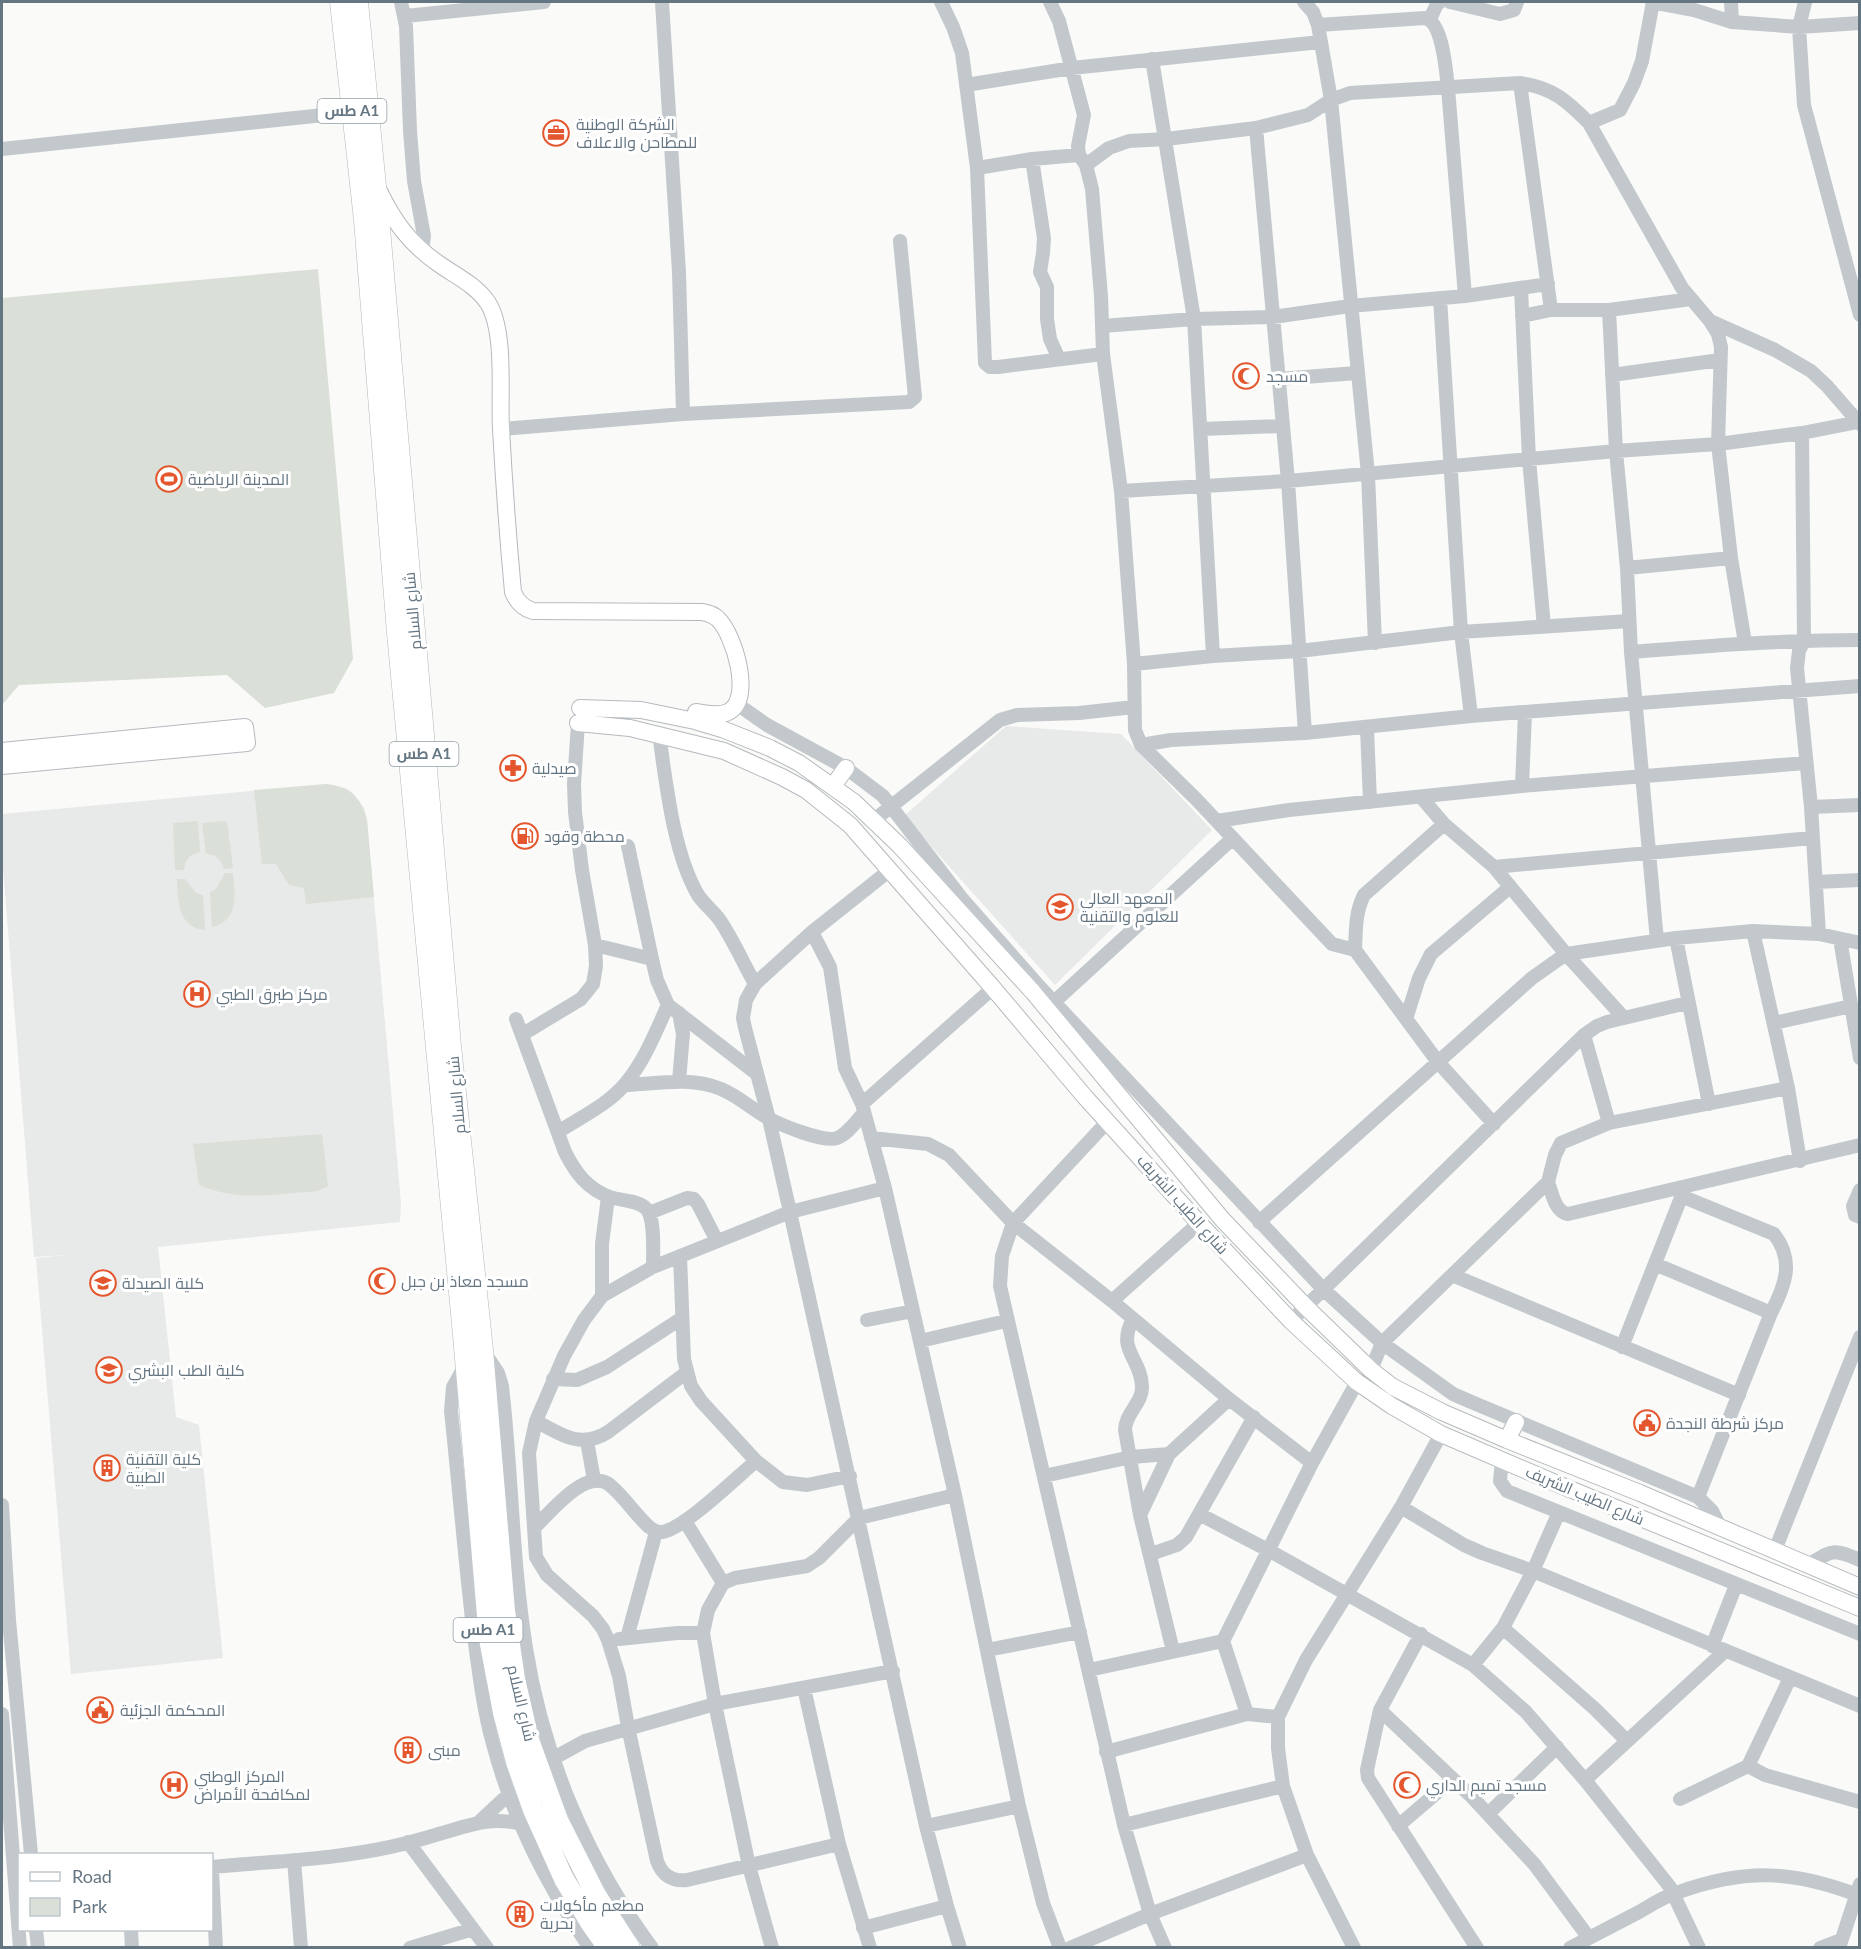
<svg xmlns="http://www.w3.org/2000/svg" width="1861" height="1949" viewBox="0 0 1861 1949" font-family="Lato,Cairo,sans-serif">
	<rect width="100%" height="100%" fill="#fafaf8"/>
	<path fill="#e8e9e9" d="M 1006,726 L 1121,734 L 1212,830 L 1055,985 L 904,816 Z
		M 327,784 L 345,788 L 352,792 L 364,808 L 367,820 L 401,1203 L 400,1222 L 158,1247 L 176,1417 L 199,1425 L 223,1658 L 71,1674 L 36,1258 L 66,1255 L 34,1257 L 2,855 L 2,814 Z"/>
	<path fill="#dadfd7" d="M 318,269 L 353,659 L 334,693 L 265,708 L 227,675 L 19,685 L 2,705 L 2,298 Z
		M 327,784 C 350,787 361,797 367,820 L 374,897 L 306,904 L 304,888 L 289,885 L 276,864 L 262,864 L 254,790 Z
		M 198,821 L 200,852 C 189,854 185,860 184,870 L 175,870 L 173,823 Z
		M 227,821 L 233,868 L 224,869 C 221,860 216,854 206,854 L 202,823 Z
		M 225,873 L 233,873 C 235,894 239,921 212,927 L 210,892 L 216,889 Z
		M 177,879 L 185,879 L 196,893 L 203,895 L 205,930 C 178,928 178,900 177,879 Z
		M 322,1134 L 328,1186 L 318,1191 C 276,1194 239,1202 199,1185 L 193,1144 Z"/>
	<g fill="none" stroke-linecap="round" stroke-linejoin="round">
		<g stroke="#b5babe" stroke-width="18">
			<path id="major" d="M 379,191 C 394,222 410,244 439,264 C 456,276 476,285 488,303 C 506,332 499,394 501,429 C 504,483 508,538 513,592 C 517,602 523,608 533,611 L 702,612 C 708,613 714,615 718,619 C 734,634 754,700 728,712 C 718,717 706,713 696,712
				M 580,708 L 641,710 L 695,721 L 722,729 L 770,748 L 799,763 L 854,802 L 900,846 L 1033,992 L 1222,1219 L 1306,1307 L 1371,1370 L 1393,1387 L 1442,1412 L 1507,1440 L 1640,1493 L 1860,1587
				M 578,723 L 630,728 L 724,751 L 782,777 L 806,790 L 850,825 L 993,988 L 1085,1097 L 1199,1223 L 1291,1321 L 1357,1382 L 1392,1406 L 1441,1434 L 1560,1485 L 1860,1608
				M 2,751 L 245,727 L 247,743 L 2,766
				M 833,786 L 846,768
				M 1507,1440 L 1516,1422"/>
		</g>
		<g stroke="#b4b9bd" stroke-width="21">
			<path id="highway" d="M 340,2 L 364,220 L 397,633 L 463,1335 L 489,1639 L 503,1713 L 516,1762 L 533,1810 L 564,1879 L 591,1924 L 608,1948
				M 358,2 L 379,217 L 451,1046 L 483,1350 L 505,1611 L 515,1679 L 529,1740 L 558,1820 L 596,1895 L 630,1948"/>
		</g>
		<path stroke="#c3c8cc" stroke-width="14" d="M 401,2 L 406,26 L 410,131 L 414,181 L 424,236 L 422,251
			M 662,2 L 679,272 L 683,414
			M 941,2 L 953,27 L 962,53 L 977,168 L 985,363 L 990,367 L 998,367 L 1103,354
			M 1050,2 L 1059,21 L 1084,115 L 1078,146 L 1079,155 L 1086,165 L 1092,189 L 1101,296 L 1103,354 L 1121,491 L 1134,664 L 1135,730 L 1141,745 L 1171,740 L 1305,733 L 1471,716 L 1860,686
			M 1304,2 L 1313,12 L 1318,25 L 1331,100 L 1368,474 L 1375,643
			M 1450,2 L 1500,14 L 1514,10 L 1517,2
			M 1652,2 L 1694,10 L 1732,22 L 1799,27 L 1860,23
			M 1731,2 L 1732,22
			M 1805,2 L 1799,27 L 1804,105 L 1860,315
			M 405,16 L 544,2
			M 1430,19 L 1437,4 L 1440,2
			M 1318,25 L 1425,18 C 1443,22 1446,72 1448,88 L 1465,296
			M 1152,59 L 1194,319 L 1213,656
			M 1520,83 L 1551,310
			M 966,85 L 1072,68 L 1320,42
			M 1589,123 L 1620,110 L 1634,83 L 1642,61 L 1653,2
			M 1256,128 L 1288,481 L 1305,733
			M 2,149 L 352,112
			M 1032,159 L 1044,238 L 1043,253 L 1040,272 L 1047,287 L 1047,319 L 1050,339 L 1059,359
			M 1086,165 L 1109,148 L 1129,141 L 1166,139 L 1256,128 L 1308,115 L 1331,100 L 1350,93 L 1520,83 C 1553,88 1566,100 1589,123 L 1682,288 L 1710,321 L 1775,350 L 1811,371 L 1827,386 L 1860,424
			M 977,168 L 1032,159 L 1079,155
			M 1521,289 L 1529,459 L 1544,627
			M 1440,298 L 1461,632 L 1471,716
			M 1609,310 L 1616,451 L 1627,568 L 1631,652 L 1657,941
			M 1522,316 L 1551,310 L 1609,310 L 1691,299
			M 1710,321 L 1718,334 L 1721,347 L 1718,444 L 1731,558 L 1745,643
			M 1102,326 L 1194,319 L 1273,317 L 1350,306 L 1465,296 L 1548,284
			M 1612,375 L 1720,360
			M 1278,379 L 1357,373
			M 501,429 L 683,414 L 909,402 L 915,397 L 900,241
			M 1202,429 L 1281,426
			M 1802,433 L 1804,640 L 1799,651 L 1797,668 L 1811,807 L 1819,934
			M 1121,491 L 1288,481 L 1616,451 L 1718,444 L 1802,433 L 1858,422
			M 1627,568 L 1731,558
			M 1631,652 C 1707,646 1783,640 1860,640
			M 1134,664 L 1213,656 L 1299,651 L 1461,632 L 1629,621
			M 737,704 L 767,725 L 846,768 L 883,796 L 963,900 L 1037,984 L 1323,1289 L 1382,1343 L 1453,1394 L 1469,1401 L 1698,1497 L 1712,1511 L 1721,1529
			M 1367,728 L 1370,802
			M 659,734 C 666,782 673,852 698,895 C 704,904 713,911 719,919 C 733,939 743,963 755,984
			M 1141,745 L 1196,799 L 1332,944 L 1355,950 L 1438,1062 L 1494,1124
			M 1522,786 L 1525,713
			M 1421,797 L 1444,824 L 1494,867 L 1566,954 L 1624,1018
			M 1811,807 L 1860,805
			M 874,820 L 1000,720 L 1017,715 L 1079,713 L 1134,707
			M 1217,821 L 1289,810 L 1522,786 L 1806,763
			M 628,846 L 652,959
			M 1494,867 L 1812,838
			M 890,870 L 812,932 L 755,984 L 746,1000 L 743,1018 L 745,1028 L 769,1119 L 790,1212 L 926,1826 L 947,1906 L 960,1948
			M 1816,882 L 1860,880
			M 1753,931 L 1788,1088 L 1800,1161
			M 812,932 L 830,967 L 845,1068 L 862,1104 L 885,1188 L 955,1495 L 1019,1806 L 1043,1903 L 1060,1948
			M 1676,938 L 1709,1104
			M 1840,939 L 1860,1058
			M 595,945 L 652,959 L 657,980 L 668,1005 L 757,1074
			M 1355,950 C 1356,930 1355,913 1364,895 L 1444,824
			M 1054,1002 L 1233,838
			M 679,1013 L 683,1034 L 679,1081
			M 516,1019 L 565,1152 C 575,1172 587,1189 610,1197 C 621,1201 642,1200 648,1211 C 655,1223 653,1253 653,1267
			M 1406,1019 L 1419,978 L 1431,954 L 1510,887
			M 1774,1023 L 1851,1006
			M 523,1034 L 581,999 L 593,984 L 596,966 L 595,945 L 582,870 L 575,812 L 574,784 L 578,723
			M 1584,1035 L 1609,1123
			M 625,1085 C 656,1084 690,1076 721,1089 C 738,1096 752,1109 768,1118 C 781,1125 824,1143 837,1138 C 848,1134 856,1121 864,1113
			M 862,1104 L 993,988
			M 1108,1121 L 1013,1223 L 1002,1256 L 1000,1286 L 1124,1825 L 1150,1914 L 1165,1948
			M 558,1132 C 581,1117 609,1104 626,1083 C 645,1060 656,1031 668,1005
			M 871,1138 L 928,1144 L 949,1155 L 1013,1223 L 1112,1301 L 1229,1399 L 1312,1463
			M 1548,1182 C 1552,1193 1555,1212 1568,1214 L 1860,1145
			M 1860,1190 L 1853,1206 L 1855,1215 L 1860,1217
			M 1681,1196 L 1774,1234 C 1795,1261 1785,1286 1771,1313
			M 649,1213 L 687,1198 L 694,1199 L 698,1204 L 717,1241
			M 1259,1222 L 1532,978 L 1566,954 L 1676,938 L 1753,931 L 1819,934 L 1860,943
			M 680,1256 L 684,1359 L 691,1386 L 701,1401 L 756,1461 L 783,1482 L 807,1485 L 850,1476
			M 1655,1264 L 1771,1313 L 1698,1497
			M 1452,1275 L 1739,1395
			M 602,1296 L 602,1244 L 608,1197
			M 1112,1301 L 1199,1223
			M 1133,1319 C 1116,1350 1141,1358 1142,1386 C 1143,1403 1125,1413 1125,1430 L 1140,1515 L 1173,1651
			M 867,1320 L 913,1311
			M 1291,1321 L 1584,1035 L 1597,1026 L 1607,1022 L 1687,1003
			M 920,1341 L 1006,1321
			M 1622,1347 L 1684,1190
			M 484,1352 L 498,1373 L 502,1386 C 512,1473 512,1561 526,1648 C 543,1756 587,1860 652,1948
			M 465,1366 L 453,1387 L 451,1411 C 459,1486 465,1561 474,1636 C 479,1672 483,1708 493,1744 C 512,1816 547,1886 590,1948
			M 1371,1370 L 1382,1343 L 1548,1182 L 1555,1155 L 1561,1143 L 1609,1123 L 1788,1088
			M 553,1379 L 577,1380 L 607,1367 L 682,1318
			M 536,1421 C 561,1435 581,1449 608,1432 L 687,1372
			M 587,1441 L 594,1480
			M 1502,1460 L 1500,1481 L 1507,1491 L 1860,1634
			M 1044,1476 L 1131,1457 L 1169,1454 L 1229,1399
			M 2,1505 L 9,1620 L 31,1854
			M 1401,1507 L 1464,1545 L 1482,1553 L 1533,1571 L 1860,1706
			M 1199,1514 L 1270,1551 L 1473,1665 L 1526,1712 L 1585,1780 L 1670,1887 L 1699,1948
			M 1140,1515 L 1169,1454
			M 685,1521 L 723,1583
			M 534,1528 C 551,1512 587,1465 611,1486 C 625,1498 635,1514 649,1527 C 653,1530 656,1532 662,1532 C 684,1529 737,1477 756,1461
			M 1775,1550 L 1860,1337
			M 1151,1554 L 1177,1545 L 1186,1537 L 1254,1417
			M 1808,1565 C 1833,1550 1832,1548 1860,1560
			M 1503,1628 L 1595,1709 L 1627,1741
			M 1421,1634 L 1380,1710 L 1367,1770 L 1368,1778 L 1477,1948
			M 627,1638 L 656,1532
			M 619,1639 L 677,1633 L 703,1633
			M 1223,1641 L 1247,1714
			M 1712,1646 L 1736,1585
			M 987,1650 L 1080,1632
			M 1473,1665 L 1503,1628 L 1533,1571 L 1559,1512
			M 1089,1670 L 1223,1641 L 1312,1463 L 1357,1382
			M 804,1688 L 839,1844 L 870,1948
			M 1380,1710 L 1472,1797 L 1535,1865 L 1589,1938
			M 2,1714 L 20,1948
			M 1106,1752 L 1247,1714 L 1278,1717
			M 554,1758 L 585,1741 L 715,1704 L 893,1671
			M 1748,1766 L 1765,1775 L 1860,1802
			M 1585,1780 L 1725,1651
			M 1680,1799 L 1748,1766 L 1790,1678
			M 1488,1814 L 1557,1747
			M 480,1821 L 509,1794
			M 1124,1825 L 1283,1786
			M 926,1826 L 1019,1806
			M 1398,1826 L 1453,1779
			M 408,1842 L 487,1948
			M 839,1844 L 687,1880 C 672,1882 662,1875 657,1861 L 628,1727 L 619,1676 L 608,1640 L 603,1629 L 593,1616 L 547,1575 L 536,1557 L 529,1453 L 536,1421 L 564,1356 L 584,1320 L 602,1296 L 653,1267 L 790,1212 L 885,1188
			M 294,1860 L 301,1948
			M 212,1867 C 266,1862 321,1860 375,1850 C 397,1846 420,1840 442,1833 C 470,1825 492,1816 521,1824
			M 212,1871 L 216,1948
			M 863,1928 L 947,1906
			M 36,1930 L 38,1948
			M 131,1930 L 132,1948
			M 410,1948 L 473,1929
			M 772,1948 L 749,1866 L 715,1704 L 703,1633 L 708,1610 L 723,1583 L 735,1578 L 807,1566 L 819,1558 L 859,1518 L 955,1495
			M 1070,1948 L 1150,1914 L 1307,1855
			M 1354,1948 L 1307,1855 L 1283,1786 L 1278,1748 L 1278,1717 L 1306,1660 L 1401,1507 L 1441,1434
			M 1570,1948 C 1593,1936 1616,1924 1639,1912 C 1651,1905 1663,1897 1676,1893 C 1745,1868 1792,1870 1860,1896
			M 1820,1948 L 1841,1940
			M 1839,1948 L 1860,1884"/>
		<use href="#major" stroke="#fff" stroke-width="16"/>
		<use href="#highway" stroke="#fff" stroke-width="20"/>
	</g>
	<defs>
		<g id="office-ring" transform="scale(1.35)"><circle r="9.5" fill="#fff" stroke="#e4572e" stroke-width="1.5"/><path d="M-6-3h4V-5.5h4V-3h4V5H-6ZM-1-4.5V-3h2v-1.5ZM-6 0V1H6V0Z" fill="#e4572e"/></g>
		<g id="mosque-ring" transform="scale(1.35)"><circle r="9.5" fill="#fff" stroke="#e4572e" stroke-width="1.5"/><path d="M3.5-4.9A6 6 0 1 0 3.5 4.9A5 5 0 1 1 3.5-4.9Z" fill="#e4572e"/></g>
		<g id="stadium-ring" transform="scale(1.35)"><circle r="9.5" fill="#fff" stroke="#e4572e" stroke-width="1.5"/><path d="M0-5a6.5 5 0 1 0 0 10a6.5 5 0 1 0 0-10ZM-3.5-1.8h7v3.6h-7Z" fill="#e4572e"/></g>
		<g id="pharmacy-ring" transform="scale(1.35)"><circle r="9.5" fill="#fff" stroke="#e4572e" stroke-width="1.5"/><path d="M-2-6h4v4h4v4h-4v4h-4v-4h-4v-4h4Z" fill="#e4572e"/></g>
		<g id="fuel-ring" transform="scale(1.35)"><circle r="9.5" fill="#fff" stroke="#e4572e" stroke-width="1.5"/><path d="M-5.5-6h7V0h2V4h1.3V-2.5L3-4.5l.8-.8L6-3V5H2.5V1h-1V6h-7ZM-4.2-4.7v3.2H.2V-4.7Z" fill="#e4572e"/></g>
		<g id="university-ring" transform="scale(1.35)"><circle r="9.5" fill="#fff" stroke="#e4572e" stroke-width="1.5"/><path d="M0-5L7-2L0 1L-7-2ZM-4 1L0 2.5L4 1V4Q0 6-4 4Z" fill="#e4572e"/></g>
		<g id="hospital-ring" transform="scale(1.35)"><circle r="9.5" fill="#fff" stroke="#e4572e" stroke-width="1.5"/><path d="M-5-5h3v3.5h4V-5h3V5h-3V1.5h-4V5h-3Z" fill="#e4572e"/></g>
		<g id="civic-ring" transform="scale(1.35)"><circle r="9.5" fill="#fff" stroke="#e4572e" stroke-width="1.5"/><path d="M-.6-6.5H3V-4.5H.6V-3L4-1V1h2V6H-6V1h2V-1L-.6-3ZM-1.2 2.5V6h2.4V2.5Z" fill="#e4572e"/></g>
		<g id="building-ring" transform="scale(1.35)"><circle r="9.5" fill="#fff" stroke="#e4572e" stroke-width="1.5"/><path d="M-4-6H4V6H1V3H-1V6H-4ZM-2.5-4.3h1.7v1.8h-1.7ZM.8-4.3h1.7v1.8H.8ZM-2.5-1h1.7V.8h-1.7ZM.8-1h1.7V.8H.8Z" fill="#e4572e"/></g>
	</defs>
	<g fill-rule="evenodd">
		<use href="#office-ring" x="556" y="133"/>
		<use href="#mosque-ring" x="1246" y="376"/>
		<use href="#stadium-ring" x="169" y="479"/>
		<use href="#pharmacy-ring" x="513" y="768"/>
		<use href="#fuel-ring" x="525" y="836"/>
		<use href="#university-ring" x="1060" y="907"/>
		<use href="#hospital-ring" x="197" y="994"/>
		<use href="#mosque-ring" x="382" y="1281"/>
		<use href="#university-ring" x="103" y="1283"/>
		<use href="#university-ring" x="109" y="1370"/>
		<use href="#civic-ring" x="1647" y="1423"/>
		<use href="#building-ring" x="107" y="1468"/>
		<use href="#civic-ring" x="100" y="1710"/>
		<use href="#building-ring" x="408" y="1750"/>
		<use href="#hospital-ring" x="174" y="1785"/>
		<use href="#mosque-ring" x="1407" y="1785"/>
		<use href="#building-ring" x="520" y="1914"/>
	</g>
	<g text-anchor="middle" stroke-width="6" stroke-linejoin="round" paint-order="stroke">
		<g fill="#fff" stroke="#939fa8" stroke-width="1.5">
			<rect x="317.5" y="99" width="69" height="24" rx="4.5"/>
			<rect x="389.5" y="742" width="69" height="24" rx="4.5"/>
			<rect x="453.5" y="1618" width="69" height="24" rx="4.5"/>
		</g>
		<g font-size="15" font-weight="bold" fill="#657683">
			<text x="352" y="116">طس A1</text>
			<text x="424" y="759">طس A1</text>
			<text x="488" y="1635">طس A1</text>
		</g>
		<g font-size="16" fill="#657683" stroke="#fff" text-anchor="start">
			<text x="576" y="130">الشركة الوطنية<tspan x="576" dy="18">للمطاحن والاعلاف</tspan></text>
			<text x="1266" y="382">مسجد</text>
			<text x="188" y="485">المدينة الرياضية</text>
			<text x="532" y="774">صيدلية</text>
			<text x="544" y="842">محطة وقود</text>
			<text x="1080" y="904">المعهد العالي<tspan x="1080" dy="18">للعلوم والتقنية</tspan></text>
			<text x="216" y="1000">مركز طبرق الطبي</text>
			<text x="401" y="1287">مسجد معاذ بن جبل</text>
			<text x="122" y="1289">كلية الصيدلة</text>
			<text x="128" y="1376">كلية الطب البشري</text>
			<text x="1666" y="1429">مركز شرطة النجدة</text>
			<text x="126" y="1465">كلية التقنية<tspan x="126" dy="18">الطبية</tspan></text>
			<text x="120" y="1716">المحكمة الجزئية</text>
			<text x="428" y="1756">مبنى</text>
			<text x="194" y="1782">المركز الوطني<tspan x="194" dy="18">لمكافحة الأمراض</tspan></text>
			<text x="1426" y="1791">مسجد تميم الداري</text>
			<text x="540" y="1911">مطعم مأكولات<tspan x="540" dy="18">بحرية</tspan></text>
		</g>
		<g font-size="16" fill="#657683" stroke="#fff">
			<text transform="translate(412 611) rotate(-95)" y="6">شارع السلام</text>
			<text transform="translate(456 1095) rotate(-95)" y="6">شارع السلام</text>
			<text transform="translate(1183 1204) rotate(48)" y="6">شارع الطيب الشريف</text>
			<text transform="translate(1585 1495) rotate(23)" y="6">شارع الطيب الشريف</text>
			<text transform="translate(522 1703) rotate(77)" y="6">شارع السلام</text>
		</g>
	</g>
	<rect width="1861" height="1949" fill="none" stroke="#657683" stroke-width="6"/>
	<rect x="18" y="1853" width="195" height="78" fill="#ffffff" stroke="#c1c8cd" stroke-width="1.5"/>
	<rect x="30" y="1872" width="30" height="9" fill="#ffffff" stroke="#c1c8cd" stroke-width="1.5"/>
	<text x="72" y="1883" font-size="18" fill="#657683">Road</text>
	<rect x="30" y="1898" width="30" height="18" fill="#dadfd7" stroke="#c1c8cd" stroke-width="1.5"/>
	<text x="72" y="1913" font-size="18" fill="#657683">Park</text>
</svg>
